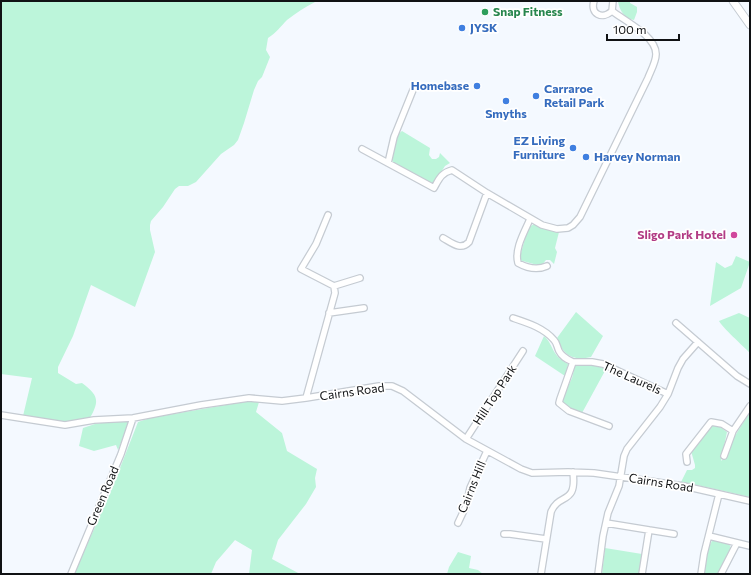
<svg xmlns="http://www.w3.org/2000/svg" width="751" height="575" viewBox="0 0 751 575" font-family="Commissioner,sans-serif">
	<rect width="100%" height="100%" fill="#f4f9ff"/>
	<path fill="#bcf5da" d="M 1,1 L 315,2 C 305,7 296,13 287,20 C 281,26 276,33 268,38 L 266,50 L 270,57 L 262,77 L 258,81 L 254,90 L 244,123 L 238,140 L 234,145 L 221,154 L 196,182 L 188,186 L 179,186 L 175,189 L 163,207 L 151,221 L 150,225 L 150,230 L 155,252 L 135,307 L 91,285 L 73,336 L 58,367 L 58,373 L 76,384 L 82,383 C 98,395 100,400 90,418 L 65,422 L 23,416 L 32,378 L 1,374 Z
		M 618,1 L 630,1 L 630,3 L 637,7 L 637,12 L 634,20 C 625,19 619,10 618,1 Z
		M 402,131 L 430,148 L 429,155 L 432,159 L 436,159 L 439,157 L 440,153 L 450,163 L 445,166 L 434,183 L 431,184 L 393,163 L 392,159 L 397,135 Z
		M 534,224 L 559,232 L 555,248 L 557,252 L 554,264 L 550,260 L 546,260 L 541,266 L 519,260 L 528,228 Z
		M 736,256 L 750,262 L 741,288 L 710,306 L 716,262 L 725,268 L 732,265 Z
		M 576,312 L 603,336 L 591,357 C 572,361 563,355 557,338 Z
		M 739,313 L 750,318 L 750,353 C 744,347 721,326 719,321 Z
		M 544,336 C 550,341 551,347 555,353 C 558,358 563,361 568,364 L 567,370 L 565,376 L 535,356 Z
		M 592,363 L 606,369 L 582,413 L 569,408 L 562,403 L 563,397 L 572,378 L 575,366 Z
		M 249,401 L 259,402 L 256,412 L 282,433 L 287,451 L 317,469 L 315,478 L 316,487 L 306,504 L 278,540 L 272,559 L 300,574 L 249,574 L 252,550 L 235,540 L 216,562 L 211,574 L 74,574 L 111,491 L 138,422 L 150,418 Z
		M 750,412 L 750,497 L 697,485 L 681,482 L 687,470 L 692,470 L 695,468 L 695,465 L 691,451 L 711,424 L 716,424 L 727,432 L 721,461 L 728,454 L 731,442 Z
		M 133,418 L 126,431 L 118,450 L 116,445 L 94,451 L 79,446 L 83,428 L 95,424 Z
		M 712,541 L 719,541 L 729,544 L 731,548 L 730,551 L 718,574 L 703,574 L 708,548 Z
		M 605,548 L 642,554 L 639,574 L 602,574 Z
		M 458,552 L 471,556 L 469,568 L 478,570 L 483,574 L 447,574 L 449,567 Z"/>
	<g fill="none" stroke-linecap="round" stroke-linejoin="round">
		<g stroke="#c5cbd2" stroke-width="8">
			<path id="minor" d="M 594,1 C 590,14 602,20 612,11 L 613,1
				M 362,149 L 434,188 C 439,179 441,173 452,170 L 487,193 L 542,225 L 557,229 L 568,228 L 573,225 L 580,217 L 648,78 C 651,70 656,62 656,54 C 656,36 625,21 612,11
				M 388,163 L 394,137 L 413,90
				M 328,215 L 316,244 L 301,269 L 334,286
				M 530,219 C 525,231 514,249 518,263 C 527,268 538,270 547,266
				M 443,238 C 452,243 461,251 469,242 L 487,193
				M 329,313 L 364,308
				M 513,318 C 528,323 544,328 554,340 C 557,343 557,347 559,351 C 562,357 567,359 573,362
				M 676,323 L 737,376 L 750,384
				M 573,362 L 592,362 L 603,364 L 668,394
				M 573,362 L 560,399 L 559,403 L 569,411 L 609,426
				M 306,398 L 335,293 L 334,286 L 360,278
				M 1,415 L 65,425 L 94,420 L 133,418 L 201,405 L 249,398 L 282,401 L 306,398 L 379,386 L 392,386 L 403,391 L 466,439 L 521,469 L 532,473 L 568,472 L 594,473 L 684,486 L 750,501
				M 466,439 L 523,351
				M 724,456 L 733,431 L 750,406
				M 687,462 L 686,454 L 711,422 L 722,424 L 733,431
				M 458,523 L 466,506 L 470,488 L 487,451
				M 606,523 L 649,530 L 642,574
				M 649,530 L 674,534
				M 504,534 L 510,534 L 546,539
				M 709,536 L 750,546
				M 71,574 L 121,454 L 133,418
				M 541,574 L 551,512 C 559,492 577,506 573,472
				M 598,574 L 603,536 L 608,513 L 619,486 L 624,456 L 627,449 L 660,407 L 668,394 L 678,368 L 683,359 L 698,342
				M 701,574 L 704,554 L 719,494
				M 721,574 L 737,543"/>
		</g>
		<g stroke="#c5cbd2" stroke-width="9">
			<path id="major" d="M 733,1 L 750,25"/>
		</g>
		<use href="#minor" stroke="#fff" stroke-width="5.5"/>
		<use href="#major" stroke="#fff" stroke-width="7"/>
	</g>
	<circle fill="#2e9e5b" stroke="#fff" stroke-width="1.5" cx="485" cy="12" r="4"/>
	<g fill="#3f7fe0" stroke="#fff" stroke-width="1.5">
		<circle cx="462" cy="28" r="4"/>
		<circle cx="477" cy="86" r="4"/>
		<circle cx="536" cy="96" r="4"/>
		<circle cx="506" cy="101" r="4"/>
		<circle cx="573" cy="148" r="4"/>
		<circle cx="586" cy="157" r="4"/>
	</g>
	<circle fill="#d1479c" stroke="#fff" stroke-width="1.5" cx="734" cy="235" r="4"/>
	<g text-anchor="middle" stroke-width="3.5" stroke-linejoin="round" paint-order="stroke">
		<g font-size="12" font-weight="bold" fill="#27864d" stroke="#fff" text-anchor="start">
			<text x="493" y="16">Snap Fitness</text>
		</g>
		<g font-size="12" font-weight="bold" fill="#366cbe" stroke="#fff" text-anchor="start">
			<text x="470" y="32">JYSK</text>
			<text x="469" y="90" text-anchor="end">Homebase</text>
			<text x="544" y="93">Carraroe<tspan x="544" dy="14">Retail Park</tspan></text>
			<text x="506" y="118" text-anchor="middle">Smyths</text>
			<text x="565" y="145" text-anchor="end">EZ Living<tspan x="565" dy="14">Furniture</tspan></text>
			<text x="594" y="161">Harvey Norman</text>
		</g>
		<g font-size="12" font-weight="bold" fill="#b23c85" stroke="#fff" text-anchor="end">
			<text x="726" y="239">Sligo Park Hotel</text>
		</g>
		<g font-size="12" fill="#101214" stroke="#fff">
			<text transform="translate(632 378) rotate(24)" y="4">The Laurels</text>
			<text transform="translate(352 392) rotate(-8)" y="4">Cairns Road</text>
			<text transform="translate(495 395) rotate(-57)" y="4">Hill Top Park</text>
			<text transform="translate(661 483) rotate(9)" y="4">Cairns Road</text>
			<text transform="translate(472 487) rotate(-68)" y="4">Cairns Hill</text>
			<text transform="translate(103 496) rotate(-67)" y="4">Green Road</text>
		</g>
	</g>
	<rect width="751" height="575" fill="none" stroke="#101214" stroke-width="4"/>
	<path d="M607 34v6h72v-6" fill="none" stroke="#101214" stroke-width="2"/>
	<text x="613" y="34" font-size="12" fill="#101214" stroke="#ffffff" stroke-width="3" paint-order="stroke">100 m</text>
</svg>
